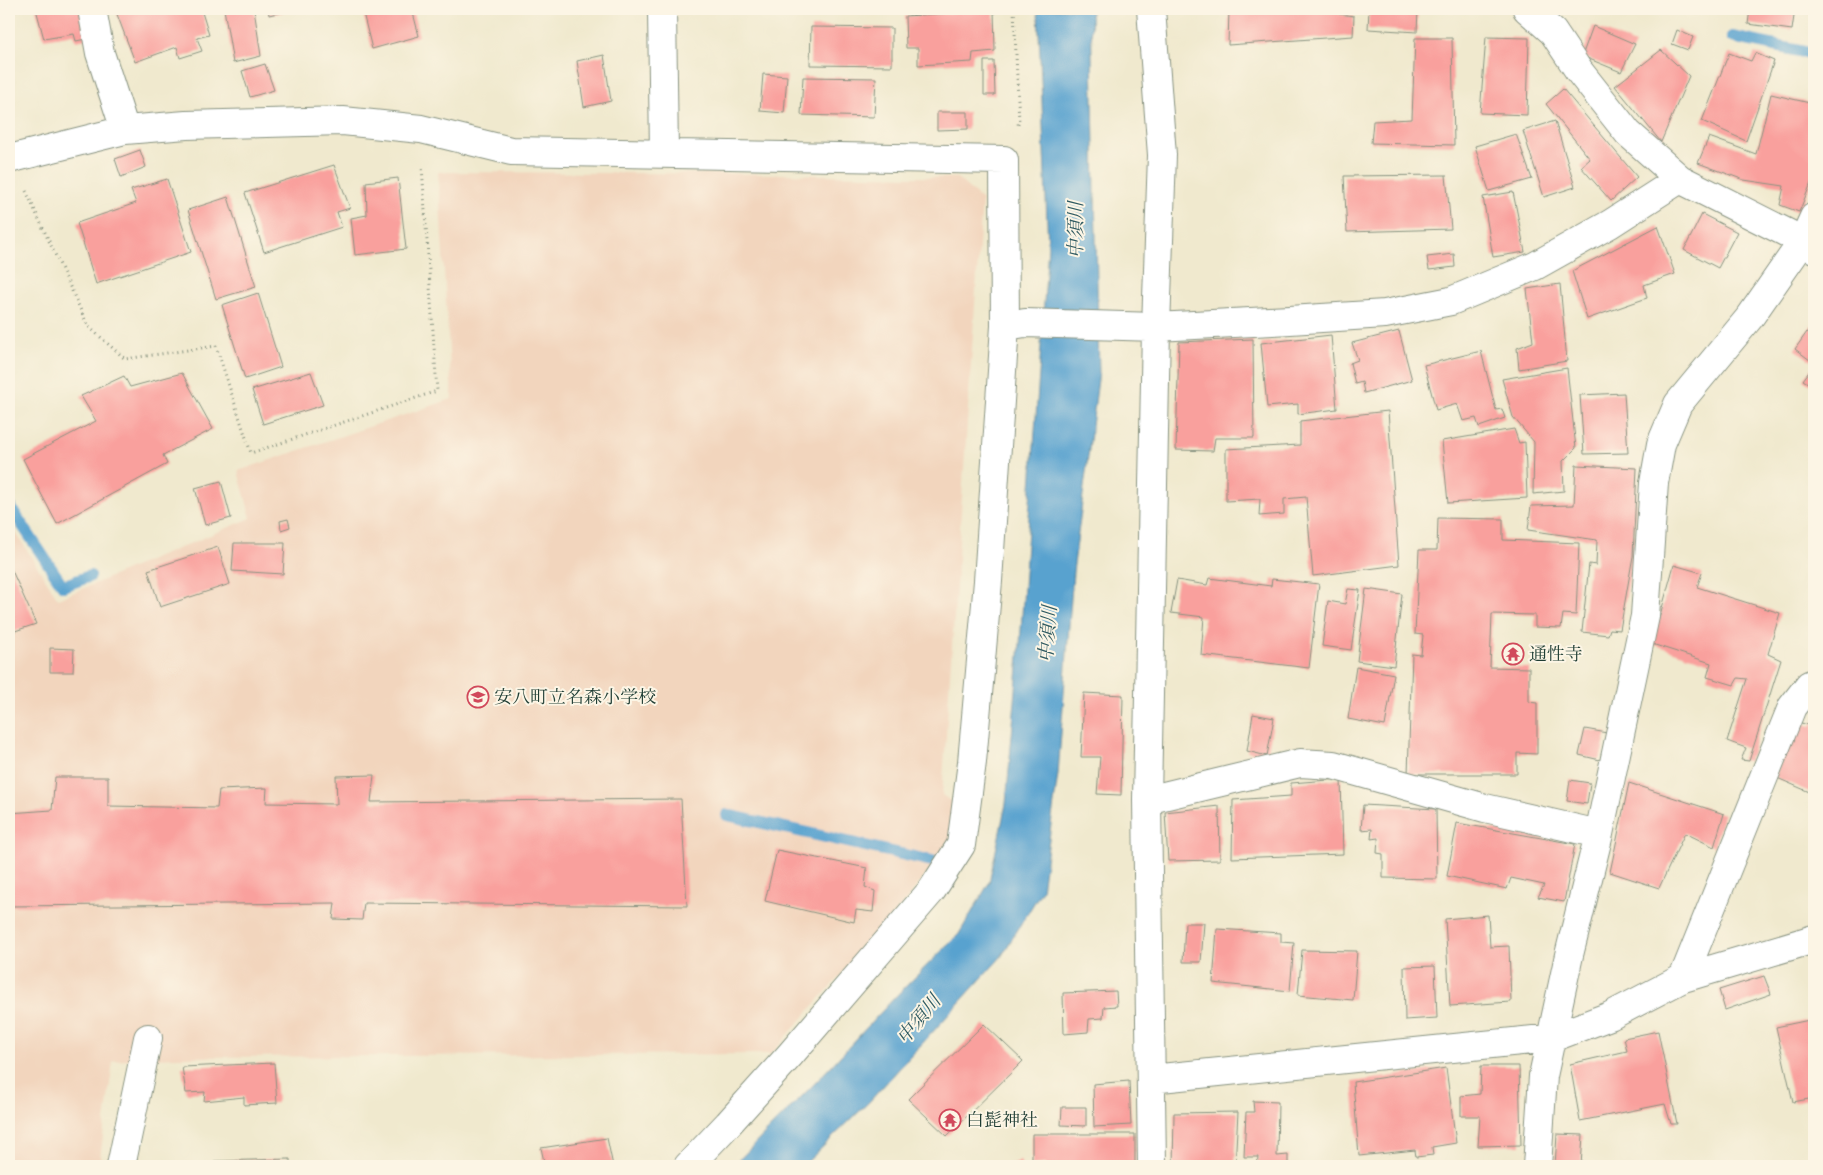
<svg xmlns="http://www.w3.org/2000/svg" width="1823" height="1175" viewBox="0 0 1823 1175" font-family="'IM FELL Great Primer','Noto Serif JP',serif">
	<rect width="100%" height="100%" fill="#fcf5e5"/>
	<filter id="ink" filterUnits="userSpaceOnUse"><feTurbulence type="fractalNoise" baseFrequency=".02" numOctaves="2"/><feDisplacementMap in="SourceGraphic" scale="10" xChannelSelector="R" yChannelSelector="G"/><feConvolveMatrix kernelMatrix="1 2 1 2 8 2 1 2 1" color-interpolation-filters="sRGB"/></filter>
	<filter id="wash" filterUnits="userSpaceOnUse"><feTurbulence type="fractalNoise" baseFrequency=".0096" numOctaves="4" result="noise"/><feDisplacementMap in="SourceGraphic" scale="20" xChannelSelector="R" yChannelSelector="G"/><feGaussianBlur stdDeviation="1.12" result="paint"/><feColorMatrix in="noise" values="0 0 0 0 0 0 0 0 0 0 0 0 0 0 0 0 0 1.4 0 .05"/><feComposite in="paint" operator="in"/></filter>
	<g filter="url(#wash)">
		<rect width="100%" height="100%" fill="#f0e9ce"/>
		<path fill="#f2d5bd" d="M 438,172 L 775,174 L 957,178 L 982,200 L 942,795 L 957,805 L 949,846 L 897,911 L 771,1054 L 175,1057 L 113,1061 L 99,1166 L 9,1166 L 9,522 L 58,599 L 251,518 L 238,471 L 452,399 Z"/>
		<path fill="#58a2cf" stroke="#3c7082" d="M 1038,9 L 1091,9 L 1099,372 L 1073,572 L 1058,774 L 1042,890 L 1001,957 L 868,1103 L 803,1166 L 733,1166 L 818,1080 L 897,995 L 959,934 L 989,883 L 1006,804 L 1020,644 L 1048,246 Z"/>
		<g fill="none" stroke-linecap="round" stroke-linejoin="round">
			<path stroke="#58a2cf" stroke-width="12" d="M 1732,37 L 1814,54
				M 9,505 L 63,586 L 90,576
				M 727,815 L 941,863"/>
		</g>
		<g id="blocks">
			<path fill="#f9a09d" d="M 36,9 L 81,9 L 86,39 L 76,41 L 74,34 L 44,39 Z
				M 115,9 L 201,9 L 209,35 L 197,38 L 202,51 L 180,58 L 177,47 L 135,62 Z
				M 224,9 L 254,9 L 261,56 L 233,63 Z
				M 268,9 L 292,9 L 292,10 L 269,15 Z
				M 362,9 L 412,9 L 419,36 L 372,49 Z
				M 955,9 L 994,9 L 995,51 L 973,53 L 972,62 L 918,65 L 918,48 L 906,48 L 905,16 L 955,13 Z
				M 1229,9 L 1340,9 L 1339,14 L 1354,16 L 1353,36 L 1228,45 Z
				M 1369,9 L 1418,9 L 1417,32 L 1368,29 Z
				M 1750,9 L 1795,9 L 1792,30 L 1748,24 Z
				M 1593,26 L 1635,44 L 1621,72 L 1582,56 Z
				M 811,27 L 892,28 L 892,66 L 810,65 Z
				M 1677,30 L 1693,37 L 1688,50 L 1672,44 Z
				M 1486,37 L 1529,38 L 1527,115 L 1480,113 Z
				M 1415,38 L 1452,38 L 1454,145 L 1371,143 L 1373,121 L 1412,119 Z
				M 1661,50 L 1689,76 L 1661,142 L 1615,86 Z
				M 1729,53 L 1751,61 L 1755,53 L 1774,61 L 1746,141 L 1702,121 Z
				M 604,55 L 611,101 L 584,107 L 577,61 Z
				M 984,61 L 994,61 L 995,95 L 984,95 Z
				M 265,64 L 274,90 L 250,97 L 242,71 Z
				M 763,74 L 787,76 L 784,113 L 760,111 Z
				M 803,77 L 876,78 L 874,117 L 801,115 Z
				M 1563,89 L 1637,177 L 1611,201 L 1581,167 L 1590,159 L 1546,104 Z
				M 1771,94 L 1814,104 L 1814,176 L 1799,212 L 1780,205 L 1784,186 L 1744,180 L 1698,163 L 1709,137 L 1756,154 Z
				M 937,112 L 968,112 L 968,129 L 937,130 Z
				M 1555,121 L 1575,187 L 1544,197 L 1523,131 Z
				M 1516,134 L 1532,179 L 1489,191 L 1475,146 Z
				M 140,150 L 146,167 L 121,177 L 115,159 Z
				M 334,165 L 350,208 L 337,212 L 342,227 L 264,252 L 245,193 Z
				M 1446,175 L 1451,229 L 1347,232 L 1344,176 Z
				M 398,178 L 406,249 L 355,255 L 351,218 L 367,215 L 366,182 Z
				M 167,179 L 191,252 L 96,284 L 77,223 L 136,203 L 131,190 Z
				M 1513,192 L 1525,252 L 1493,257 L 1483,197 Z
				M 228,197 L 256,287 L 216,299 L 188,210 Z
				M 9,200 L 14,213 L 9,215 Z
				M 1702,214 L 1737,232 L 1718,268 L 1684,250 Z
				M 1658,226 L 1675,274 L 1644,285 L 1647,298 L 1587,319 L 1572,271 Z
				M 1454,254 L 1455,267 L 1429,270 L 1427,257 Z
				M 1560,284 L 1567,361 L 1519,369 L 1517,348 L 1533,342 L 1527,289 Z
				M 258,293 L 281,367 L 245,379 L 222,305 Z
				M 1814,322 L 1814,363 L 1795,349 Z
				M 1399,331 L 1412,380 L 1364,393 L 1362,382 L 1355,384 L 1350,363 L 1358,360 L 1352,343 Z
				M 1331,335 L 1337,409 L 1298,414 L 1298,404 L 1267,407 L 1261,343 Z
				M 1253,339 L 1254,438 L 1215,438 L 1213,451 L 1176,450 L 1179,342 Z
				M 1481,351 L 1496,410 L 1502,409 L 1505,418 L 1479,427 L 1476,418 L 1463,421 L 1457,404 L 1436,410 L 1424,365 Z
				M 1814,365 L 1814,387 L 1803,380 Z
				M 1567,368 L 1576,448 L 1563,461 L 1564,491 L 1533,494 L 1534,442 L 1513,417 L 1502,379 Z
				M 311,372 L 323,405 L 263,424 L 252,390 Z
				M 182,373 L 213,429 L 163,455 L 167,464 L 57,524 L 23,459 L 96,421 L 81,396 L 124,376 L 130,387 Z
				M 1624,393 L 1628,453 L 1584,454 L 1580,395 Z
				M 1388,411 L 1399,565 L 1313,576 L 1306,497 L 1284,499 L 1284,514 L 1259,516 L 1260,499 L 1226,501 L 1226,449 L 1300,445 L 1300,421 Z
				M 1514,429 L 1519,443 L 1525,442 L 1527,498 L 1448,503 L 1442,441 Z
				M 1576,465 L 1637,468 L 1633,556 L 1620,630 L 1610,629 L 1608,635 L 1582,632 L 1589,564 L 1596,565 L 1597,540 L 1528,530 L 1531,506 L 1574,505 Z
				M 221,481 L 231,518 L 205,525 L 195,488 Z
				M 1438,518 L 1503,519 L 1503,540 L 1579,543 L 1576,615 L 1563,614 L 1561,628 L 1535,627 L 1535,615 L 1492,614 L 1490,667 L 1529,668 L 1529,702 L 1537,703 L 1537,754 L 1517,753 L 1517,774 L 1408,774 L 1412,654 L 1421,655 L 1423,635 L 1415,634 L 1419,550 L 1437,550 Z
				M 288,519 L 290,527 L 281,530 L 280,521 Z
				M 234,543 L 285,543 L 283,574 L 232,571 Z
				M 218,547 L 230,584 L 160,607 L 148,570 Z
				M 9,564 L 36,624 L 9,633 Z
				M 1674,565 L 1702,573 L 1697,587 L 1780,613 L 1768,654 L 1781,660 L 1749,761 L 1741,760 L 1746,748 L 1727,741 L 1747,679 L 1738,678 L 1734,685 L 1707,677 L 1711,663 L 1652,644 Z
				M 1209,578 L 1271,586 L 1272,579 L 1319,584 L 1309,668 L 1201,655 L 1204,617 L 1171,613 L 1177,580 L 1207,585 Z
				M 1348,589 L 1360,590 L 1351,650 L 1322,646 L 1328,601 L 1345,604 Z
				M 1366,589 L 1402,594 L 1394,666 L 1357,661 Z
				M 50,648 L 74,649 L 73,672 L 50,672 Z
				M 1356,667 L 1394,674 L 1385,726 L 1348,719 Z
				M 1084,693 L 1123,695 L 1121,795 L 1097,794 L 1100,757 L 1081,757 Z
				M 1253,714 L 1274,718 L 1267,756 L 1247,751 Z
				M 1795,721 L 1811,726 L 1814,721 L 1814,794 L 1775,777 Z
				M 1585,729 L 1607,733 L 1600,760 L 1579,755 Z
				M 374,775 L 371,802 L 681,799 L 687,906 L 364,903 L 362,920 L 333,919 L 335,903 L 9,906 L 9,813 L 52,810 L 55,777 L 108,777 L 108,806 L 217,808 L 219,790 L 267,788 L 266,803 L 337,804 L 336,776 Z
				M 1341,779 L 1343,854 L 1232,858 L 1233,800 L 1291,796 L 1291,783 Z
				M 1570,780 L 1590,783 L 1587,804 L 1567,801 Z
				M 1629,783 L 1724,814 L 1714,847 L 1685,833 L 1659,888 L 1610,872 Z
				M 1363,805 L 1436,809 L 1437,879 L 1383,878 L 1383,854 L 1377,853 L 1378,838 L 1371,839 L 1372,829 L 1361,830 Z
				M 1219,806 L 1220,860 L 1168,861 L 1165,812 Z
				M 1457,823 L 1575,844 L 1564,902 L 1538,897 L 1544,885 L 1511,878 L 1507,889 L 1447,876 Z
				M 777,850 L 867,868 L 865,887 L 875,891 L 873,912 L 856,910 L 854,922 L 765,901 Z
				M 1488,915 L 1490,947 L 1509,946 L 1511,1002 L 1450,1006 L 1445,919 Z
				M 1185,923 L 1204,923 L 1201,962 L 1183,962 Z
				M 1217,929 L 1281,933 L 1281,942 L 1294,943 L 1290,991 L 1213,983 Z
				M 1302,950 L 1357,951 L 1353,1000 L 1298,995 Z
				M 1435,966 L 1437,1018 L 1405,1020 L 1404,967 Z
				M 1764,976 L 1771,994 L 1725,1010 L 1719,990 Z
				M 1116,991 L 1117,1006 L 1104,1007 L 1103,1018 L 1089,1019 L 1088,1032 L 1064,1034 L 1063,993 Z
				M 1814,1019 L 1814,1098 L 1793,1102 L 1776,1027 Z
				M 984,1024 L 1023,1061 L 947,1136 L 908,1099 Z
				M 1658,1031 L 1677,1124 L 1671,1124 L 1665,1104 L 1580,1121 L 1570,1064 L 1627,1051 L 1624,1038 Z
				M 274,1063 L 277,1103 L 244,1105 L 244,1097 L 204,1101 L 205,1092 L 186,1093 L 182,1067 Z
				M 1481,1066 L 1519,1066 L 1521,1145 L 1478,1146 L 1480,1116 L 1461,1116 L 1461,1096 L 1480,1094 Z
				M 1446,1068 L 1456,1143 L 1432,1147 L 1433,1155 L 1416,1157 L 1415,1150 L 1359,1156 L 1353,1082 Z
				M 1129,1081 L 1131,1125 L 1094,1127 L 1093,1084 Z
				M 1253,1101 L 1278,1102 L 1277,1156 L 1288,1155 L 1288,1166 L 1257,1166 L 1258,1157 L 1244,1157 L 1246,1112 L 1254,1112 Z
				M 1062,1107 L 1086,1107 L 1086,1126 L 1061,1125 Z
				M 1238,1112 L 1235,1166 L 1173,1166 L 1174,1113 Z
				M 1032,1134 L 1135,1134 L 1135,1166 L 1045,1166 L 1045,1164 L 1032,1165 Z
				M 1557,1134 L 1583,1135 L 1581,1166 L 1555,1166 Z
				M 607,1138 L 613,1166 L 545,1166 L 541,1148 Z
				M 290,1159 L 290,1166 L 215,1166 L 215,1161 Z
				M 1020,1161 L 1022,1166 L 1007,1166 Z"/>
		</g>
	</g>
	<g filter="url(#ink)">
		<use href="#blocks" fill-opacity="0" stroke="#889381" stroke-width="1"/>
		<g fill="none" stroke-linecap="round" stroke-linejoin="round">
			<g stroke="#889381" stroke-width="30">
				<path id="minor" d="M 92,9 L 100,53 L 125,130
					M 662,9 L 664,153
					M 1151,9 L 1162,155 L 1156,327 L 1147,800 L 1152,1166
					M 1527,9 L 1553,32 L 1579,71 L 1628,133 L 1680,179 L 1803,241 L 1814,249
					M 9,159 L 125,130 L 186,125 L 343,121 L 421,129 L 511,151 L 1004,160 L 1005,326 L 1025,323 L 1156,327 L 1290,320 L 1385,314 L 1451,301 L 1535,266 L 1610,224 L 1680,179
					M 1147,800 L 1300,763 L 1333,765 L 1485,808 L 1599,834
					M 1683,978 L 1792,707 L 1809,685 L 1814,683
					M 1151,1079 L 1552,1038 L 1610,1016 L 1683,978 L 1814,939
					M 121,1166 L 148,1038
					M 688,1166 L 728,1124 L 790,1055 L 932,890 L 961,845 L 972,762 L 988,581 L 1005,326
					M 1537,1166 L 1543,1076 L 1569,955 L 1599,834 L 1645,616 L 1654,483 L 1661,444 L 1678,404 L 1750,317 L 1803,241 L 1814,217"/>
			</g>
			<path stroke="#889381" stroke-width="3" stroke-dasharray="1 4" stroke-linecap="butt" d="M 1014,9 L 1019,122 L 1017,127
				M 26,191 L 88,326 L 125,359 L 216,346 L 251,453 L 437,391 L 422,166"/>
			<use href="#minor" stroke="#fff" stroke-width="28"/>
		</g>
	</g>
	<defs>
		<g id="temple-ring" transform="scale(1.125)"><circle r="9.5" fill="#fcf5e5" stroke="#d1495b" stroke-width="1.5"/><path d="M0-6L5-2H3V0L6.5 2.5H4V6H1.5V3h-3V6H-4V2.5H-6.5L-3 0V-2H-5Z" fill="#d1495b"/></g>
		<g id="school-ring" transform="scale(1.125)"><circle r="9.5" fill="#fcf5e5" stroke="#d1495b" stroke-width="1.5"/><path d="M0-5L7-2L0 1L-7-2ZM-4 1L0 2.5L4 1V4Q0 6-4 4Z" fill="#d1495b"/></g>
	</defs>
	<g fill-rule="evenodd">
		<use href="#temple-ring" x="1513" y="654"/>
		<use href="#school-ring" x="478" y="697"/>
		<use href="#temple-ring" x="950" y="1120"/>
	</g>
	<g text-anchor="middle" stroke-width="4" stroke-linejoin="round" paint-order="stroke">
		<g font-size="18" fill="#1f3d34" stroke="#fcf5e5" text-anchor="start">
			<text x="1529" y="660">通性寺</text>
			<text x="494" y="703">安八町立名森小学校</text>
			<text x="966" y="1126">白髭神社</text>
		</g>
		<g font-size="19" font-style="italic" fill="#305b62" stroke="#fcf5e5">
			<text transform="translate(1075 230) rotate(-90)" y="7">中須川</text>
			<text transform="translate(1047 634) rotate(-86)" y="7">中須川</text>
			<text transform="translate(918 1019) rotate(-51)" y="7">中須川</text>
		</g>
	</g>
	<rect width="1823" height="1175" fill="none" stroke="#fcf5e5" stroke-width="30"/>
</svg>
